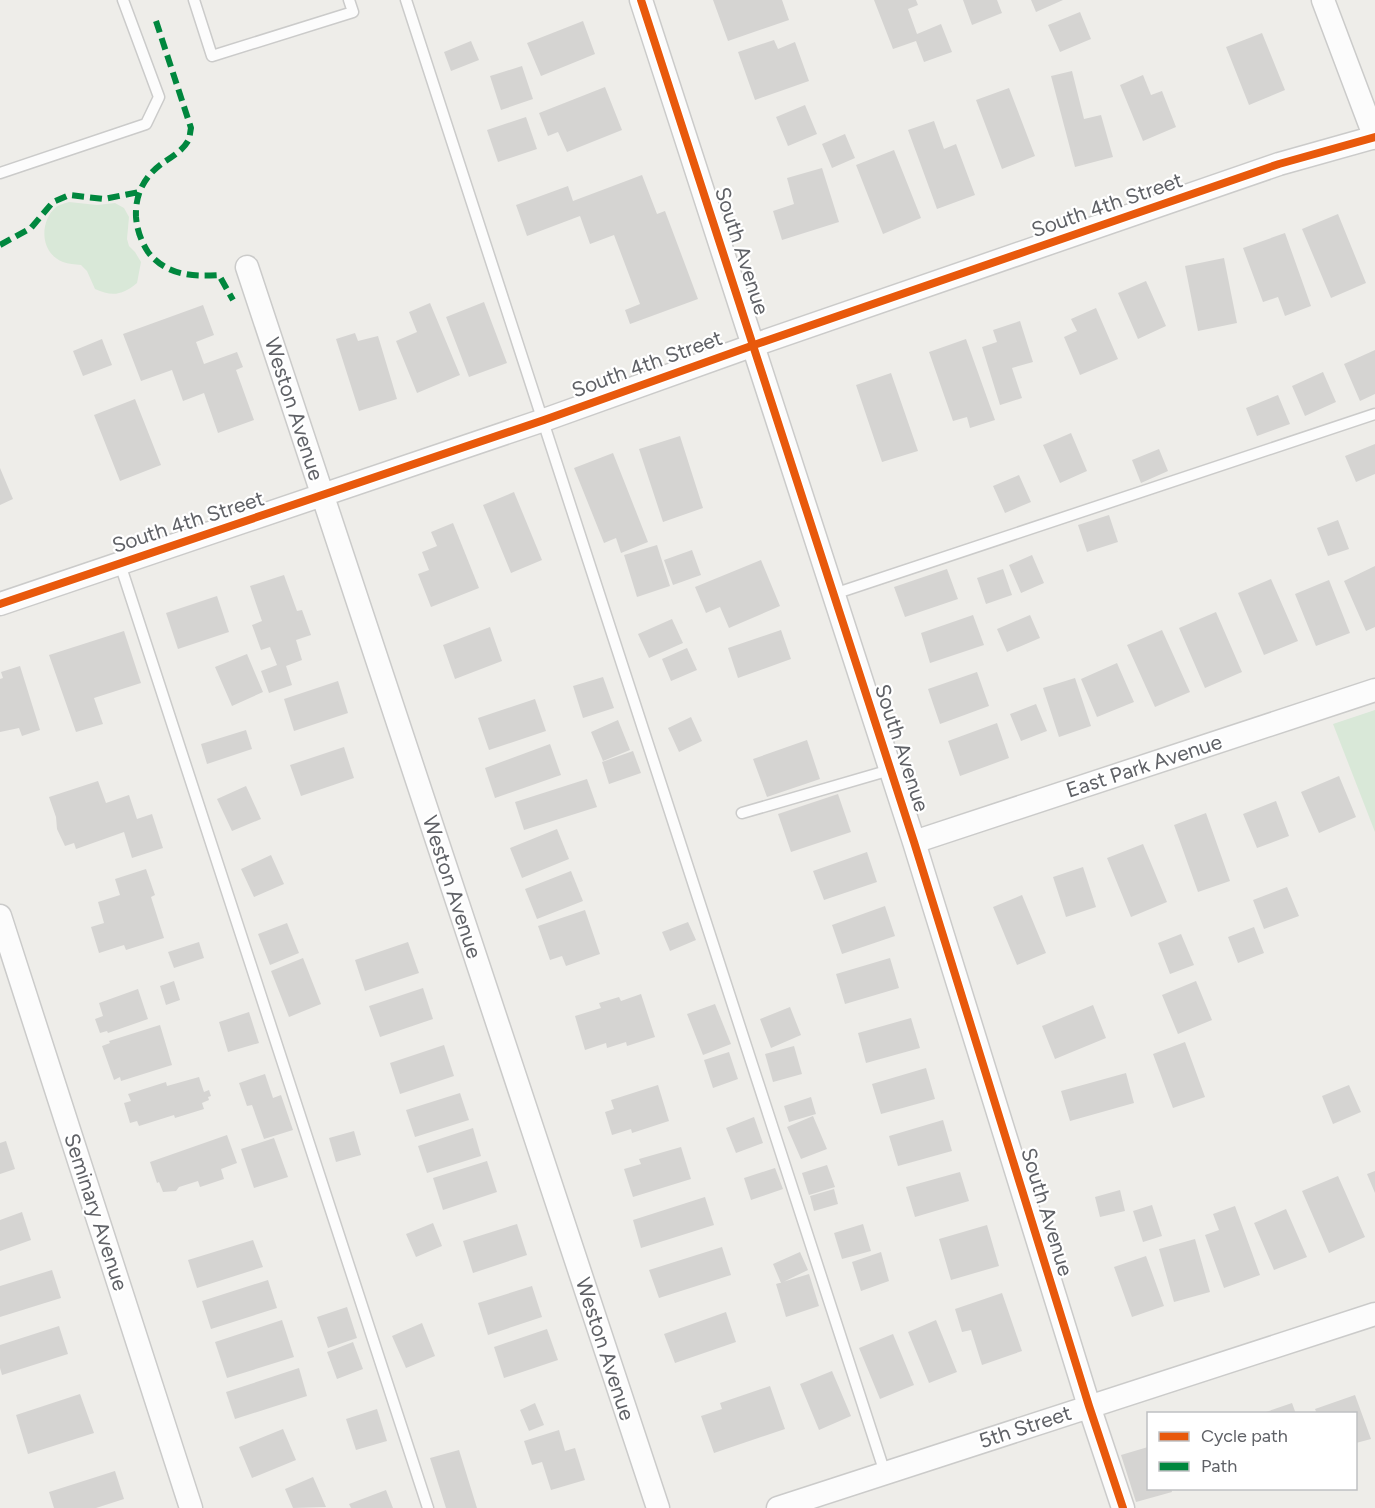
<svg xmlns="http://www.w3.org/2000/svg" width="1375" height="1508" viewBox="0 0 1375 1508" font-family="Figtree,sans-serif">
	<rect width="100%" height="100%" fill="#eeede9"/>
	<path fill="#d9e8d8" d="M 69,202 L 97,205 L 115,203 L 124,208 L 129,217 L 127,239 L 129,246 L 135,252 L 141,262 L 137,283 C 123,295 112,297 95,289 L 87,271 L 81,265 C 75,264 68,264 63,262 C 40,253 39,222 56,207 C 59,205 65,203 69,202 Z
		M 1375,710 L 1375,832 L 1333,724 Z"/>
	<path fill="#d5d4d2" d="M 713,0 L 782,0 L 789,20 L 728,41 Z
		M 874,0 L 916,0 L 918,5 L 908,9 L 917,34 L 941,24 L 952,52 L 924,62 L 916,41 L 893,49 Z
		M 963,0 L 997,0 L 1002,13 L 972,25 Z
		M 1031,0 L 1063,0 L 1036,12 Z
		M 1080,12 L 1091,39 L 1060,52 L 1048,25 Z
		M 583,21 L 595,54 L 541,76 L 527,43 Z
		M 1262,33 L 1285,90 L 1249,105 L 1226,47 Z
		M 774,40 L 778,49 L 795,42 L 809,81 L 755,100 L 738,52 Z
		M 471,41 L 479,60 L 451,71 L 444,52 Z
		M 522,66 L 533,99 L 501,110 L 490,76 Z
		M 1072,71 L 1084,119 L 1101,115 L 1113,157 L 1075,167 L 1051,76 Z
		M 1143,75 L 1151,95 L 1162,91 L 1176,127 L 1143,141 L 1120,85 Z
		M 605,87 L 622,130 L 567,152 L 558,132 L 548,136 L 539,113 Z
		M 1009,88 L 1035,156 L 1002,169 L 976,100 Z
		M 805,105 L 817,134 L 788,146 L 776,117 Z
		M 526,117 L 537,149 L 498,162 L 487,130 Z
		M 934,121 L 944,149 L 956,144 L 975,195 L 937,209 L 908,130 Z
		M 845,134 L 855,158 L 832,168 L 822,144 Z
		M 894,150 L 921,218 L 883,234 L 856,165 Z
		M 822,168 L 839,222 L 782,240 L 773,211 L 794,204 L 787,178 Z
		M 642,175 L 657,214 L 665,211 L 698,299 L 630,324 L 625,310 L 640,304 L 614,235 L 590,244 L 580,216 L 527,236 L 516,205 L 568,186 L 573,201 Z
		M 1338,214 L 1366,283 L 1331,298 L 1302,229 Z
		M 1285,233 L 1311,306 L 1285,316 L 1278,297 L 1263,302 L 1243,248 Z
		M 1224,258 L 1237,323 L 1198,331 L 1185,266 Z
		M 1146,281 L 1166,326 L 1138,339 L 1118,293 Z
		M 484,302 L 507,363 L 469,377 L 446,317 Z
		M 430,303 L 460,375 L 417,393 L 396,341 L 417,332 L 409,312 Z
		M 203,305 L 214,335 L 196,342 L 204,364 L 237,352 L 243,367 L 236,370 L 254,420 L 218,433 L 204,393 L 183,401 L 172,370 L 141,381 L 123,334 Z
		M 1096,308 L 1118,359 L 1080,375 L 1064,337 L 1077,331 L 1071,319 Z
		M 1020,321 L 1033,362 L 1012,368 L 1022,398 L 1000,405 L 982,347 L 997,342 L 993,330 Z
		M 355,333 L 358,341 L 378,336 L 397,399 L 359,411 L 336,339 Z
		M 102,339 L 112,365 L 83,376 L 73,351 Z
		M 966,339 L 995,420 L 970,428 L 967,417 L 953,421 L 929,352 Z
		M 1375,350 L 1375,394 L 1360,401 L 1344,364 Z
		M 1323,372 L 1336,402 L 1305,416 L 1292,386 Z
		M 891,373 L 918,451 L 882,462 L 856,385 Z
		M 1278,395 L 1290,424 L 1257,436 L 1246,408 Z
		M 135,399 L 161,465 L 120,481 L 94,415 Z
		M 1071,433 L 1087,471 L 1060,483 L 1043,445 Z
		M 680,436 L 703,508 L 663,522 L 639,449 Z
		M 1375,444 L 1375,474 L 1356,482 L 1345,456 Z
		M 1159,449 L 1168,471 L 1141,483 L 1132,460 Z
		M 613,453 L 648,542 L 621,553 L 616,538 L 604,543 L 574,468 Z
		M 0,468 L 13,499 L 0,505 Z
		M 1019,475 L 1031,502 L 1005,513 L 993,486 Z
		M 514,492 L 542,560 L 511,573 L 483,505 Z
		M 1109,515 L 1118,542 L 1087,552 L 1078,525 Z
		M 1338,520 L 1349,549 L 1328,556 L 1317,528 Z
		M 453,523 L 479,588 L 431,607 L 418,574 L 429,570 L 422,552 L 437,546 L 431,532 Z
		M 657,545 L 670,586 L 637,597 L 624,555 Z
		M 692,550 L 701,575 L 673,585 L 664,560 Z
		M 1032,555 L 1044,583 L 1021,593 L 1009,565 Z
		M 761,560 L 780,606 L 729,628 L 720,607 L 706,613 L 695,587 Z
		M 1375,566 L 1375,627 L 1366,631 L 1344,581 Z
		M 947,569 L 958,599 L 905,617 L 894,587 Z
		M 1003,569 L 1012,595 L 986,604 L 977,578 Z
		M 284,575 L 297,611 L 302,610 L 311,635 L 296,640 L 302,660 L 286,666 L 292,685 L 269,693 L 261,671 L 277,665 L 270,647 L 261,650 L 252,625 L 262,621 L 250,586 Z
		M 1271,579 L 1298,641 L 1264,655 L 1238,593 Z
		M 1329,580 L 1350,633 L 1316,646 L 1295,594 Z
		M 217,596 L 229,632 L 178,649 L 166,613 Z
		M 1216,612 L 1242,672 L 1205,688 L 1179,628 Z
		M 973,615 L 984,645 L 930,663 L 921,633 Z
		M 1030,615 L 1040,638 L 1007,652 L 997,629 Z
		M 672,619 L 683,643 L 649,658 L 638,634 Z
		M 490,627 L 502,661 L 455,679 L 443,645 Z
		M 781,630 L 791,659 L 738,678 L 728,648 Z
		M 1162,630 L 1190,692 L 1155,707 L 1127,645 Z
		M 124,631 L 141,683 L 94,698 L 103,724 L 76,732 L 49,655 Z
		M 687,648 L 697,670 L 671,681 L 662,659 Z
		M 247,654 L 263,692 L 232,706 L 215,667 Z
		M 1117,663 L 1134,702 L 1097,717 L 1081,679 Z
		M 20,666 L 40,730 L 22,736 L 19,728 L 0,732 L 0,679 L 3,678 L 1,672 Z
		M 977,672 L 989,706 L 940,724 L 928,689 Z
		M 603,677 L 614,708 L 583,718 L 573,686 Z
		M 1075,678 L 1091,726 L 1059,737 L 1043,688 Z
		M 338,681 L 348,713 L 294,731 L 284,699 Z
		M 535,699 L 546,731 L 489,750 L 478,718 Z
		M 1036,704 L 1047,731 L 1021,741 L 1010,714 Z
		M 691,717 L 702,741 L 679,752 L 668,728 Z
		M 618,720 L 630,750 L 603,761 L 591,732 Z
		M 997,723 L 1009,758 L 960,776 L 948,741 Z
		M 246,730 L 252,749 L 207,764 L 201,744 Z
		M 807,740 L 820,779 L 767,797 L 753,759 Z
		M 550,744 L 561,775 L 495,798 L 485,768 Z
		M 344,747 L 354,778 L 301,796 L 290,765 Z
		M 633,751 L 641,773 L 609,784 L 602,762 Z
		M 1339,776 L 1356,817 L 1319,833 L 1301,792 Z
		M 587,779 L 597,807 L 524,830 L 515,802 Z
		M 98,781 L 106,803 L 129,795 L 137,819 L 152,814 L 163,848 L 132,858 L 124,832 L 76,849 L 74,843 L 65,846 L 57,829 L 56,817 L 49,797 Z
		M 246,786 L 261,819 L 232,831 L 217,799 Z
		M 838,794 L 851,832 L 791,852 L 778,814 Z
		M 1276,801 L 1289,836 L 1257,848 L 1243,814 Z
		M 1206,813 L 1230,881 L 1198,892 L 1174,825 Z
		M 557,829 L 569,859 L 522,878 L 510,848 Z
		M 1143,844 L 1167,902 L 1131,917 L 1107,858 Z
		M 867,852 L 877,882 L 824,900 L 813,871 Z
		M 271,855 L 284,884 L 254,897 L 241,869 Z
		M 1083,867 L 1096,907 L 1066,917 L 1053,877 Z
		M 146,869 L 155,895 L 151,897 L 164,938 L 126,950 L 124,945 L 99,953 L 91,927 L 104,923 L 98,902 L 120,895 L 115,879 Z
		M 571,871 L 583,901 L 537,919 L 525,889 Z
		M 1287,887 L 1299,916 L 1264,929 L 1253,900 Z
		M 1022,895 L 1046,953 L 1017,965 L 993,907 Z
		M 885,906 L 895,936 L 842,954 L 832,925 Z
		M 585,910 L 600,954 L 566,966 L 562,956 L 550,960 L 538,926 Z
		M 688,922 L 696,940 L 670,951 L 662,932 Z
		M 287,923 L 299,953 L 270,965 L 258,934 Z
		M 1254,927 L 1264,953 L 1238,963 L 1228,937 Z
		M 1181,934 L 1194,965 L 1170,974 L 1158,943 Z
		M 199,942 L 204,958 L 174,968 L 168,952 Z
		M 408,942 L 419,973 L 365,991 L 355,960 Z
		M 303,958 L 321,1004 L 289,1017 L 271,971 Z
		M 890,958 L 899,988 L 845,1004 L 836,974 Z
		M 174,981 L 180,1000 L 166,1005 L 160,986 Z
		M 1196,981 L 1212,1020 L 1178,1034 L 1162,995 Z
		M 423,988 L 433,1019 L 380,1037 L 369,1006 Z
		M 138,989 L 148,1019 L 108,1033 L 107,1031 L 100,1033 L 95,1019 L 103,1016 L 99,1003 Z
		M 641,994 L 655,1037 L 627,1046 L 626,1042 L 607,1048 L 606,1043 L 585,1050 L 575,1016 L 601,1008 L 599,1003 L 619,997 L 621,1001 Z
		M 715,1004 L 731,1044 L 703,1055 L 687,1014 Z
		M 1093,1005 L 1106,1038 L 1055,1059 L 1042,1026 Z
		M 790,1007 L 801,1035 L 771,1048 L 760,1019 Z
		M 249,1012 L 259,1043 L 228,1052 L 219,1022 Z
		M 911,1018 L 920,1048 L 866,1063 L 858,1033 Z
		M 160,1025 L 172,1065 L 121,1081 L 120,1077 L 114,1080 L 102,1046 L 110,1043 L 109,1041 Z
		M 1185,1042 L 1205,1097 L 1173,1108 L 1153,1054 Z
		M 444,1045 L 454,1076 L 400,1094 L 390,1063 Z
		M 794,1046 L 802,1074 L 773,1082 L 765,1054 Z
		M 729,1052 L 738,1079 L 713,1088 L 704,1060 Z
		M 926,1068 L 935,1099 L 881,1114 L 872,1084 Z
		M 1126,1073 L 1134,1103 L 1070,1121 L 1061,1091 Z
		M 265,1074 L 273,1098 L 281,1095 L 293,1130 L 264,1139 L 252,1105 L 247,1106 L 239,1083 Z
		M 199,1077 L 204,1092 L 209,1090 L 211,1096 L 208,1097 L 209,1100 L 202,1103 L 204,1109 L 175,1118 L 174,1115 L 139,1126 L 137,1121 L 130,1123 L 124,1103 L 131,1101 L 128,1094 L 166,1082 L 167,1086 Z
		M 658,1085 L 669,1121 L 632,1133 L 631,1129 L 612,1135 L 605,1112 L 614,1109 L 611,1100 Z
		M 1349,1085 L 1361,1112 L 1333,1124 L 1322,1096 Z
		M 460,1093 L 469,1120 L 415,1137 L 406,1110 Z
		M 811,1097 L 816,1114 L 789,1122 L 784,1106 Z
		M 813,1116 L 827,1149 L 801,1159 L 787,1127 Z
		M 754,1117 L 763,1143 L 736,1153 L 726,1128 Z
		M 943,1120 L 952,1151 L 898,1166 L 889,1136 Z
		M 473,1128 L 481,1156 L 427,1173 L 418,1146 Z
		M 354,1131 L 361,1155 L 336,1162 L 329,1138 Z
		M 227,1135 L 237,1163 L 221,1169 L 224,1179 L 200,1187 L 198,1181 L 179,1187 L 176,1191 L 163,1192 L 159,1182 L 157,1183 L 150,1162 Z
		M 274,1138 L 288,1177 L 254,1188 L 241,1149 Z
		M 6,1141 L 15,1169 L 0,1174 L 0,1143 Z
		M 681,1147 L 691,1179 L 633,1197 L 624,1169 L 641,1164 L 639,1159 Z
		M 487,1161 L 497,1192 L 443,1210 L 433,1178 Z
		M 827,1165 L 835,1187 L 809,1195 L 802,1173 Z
		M 775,1168 L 783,1189 L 751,1200 L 744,1178 Z
		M 1375,1171 L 1375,1193 L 1367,1174 Z
		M 960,1172 L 969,1201 L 915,1217 L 906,1187 Z
		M 1338,1176 L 1365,1237 L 1329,1253 L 1302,1191 Z
		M 834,1189 L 838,1204 L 814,1211 L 810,1196 Z
		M 1120,1190 L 1125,1211 L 1100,1217 L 1095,1197 Z
		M 705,1197 L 714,1225 L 641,1248 L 633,1220 Z
		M 1152,1205 L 1162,1236 L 1143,1242 L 1133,1211 Z
		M 1235,1206 L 1260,1275 L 1224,1288 L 1205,1235 L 1219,1230 L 1213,1214 Z
		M 1286,1209 L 1307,1257 L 1274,1270 L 1254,1223 Z
		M 22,1212 L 31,1240 L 0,1251 L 0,1220 Z
		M 433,1223 L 442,1246 L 416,1257 L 406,1234 Z
		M 517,1224 L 527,1255 L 473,1273 L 463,1241 Z
		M 863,1224 L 871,1251 L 842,1259 L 834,1233 Z
		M 987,1225 L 999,1266 L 951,1280 L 939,1239 Z
		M 1195,1239 L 1210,1292 L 1174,1302 L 1159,1249 Z
		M 253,1240 L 263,1267 L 197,1288 L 188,1260 Z
		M 722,1247 L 731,1275 L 659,1298 L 649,1270 Z
		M 800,1252 L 808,1270 L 781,1283 L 773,1264 Z
		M 881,1252 L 889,1281 L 861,1291 L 852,1262 Z
		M 1146,1256 L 1164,1306 L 1132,1317 L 1114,1267 Z
		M 52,1270 L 61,1298 L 0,1317 L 0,1286 Z
		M 809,1274 L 819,1306 L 786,1317 L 776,1284 Z
		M 268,1280 L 277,1308 L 211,1329 L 202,1301 Z
		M 532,1286 L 542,1317 L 488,1335 L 478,1303 Z
		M 1002,1293 L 1022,1351 L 982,1365 L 971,1330 L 962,1332 L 955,1309 Z
		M 347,1307 L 357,1338 L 328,1348 L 317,1317 Z
		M 726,1312 L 736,1342 L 675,1363 L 664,1334 Z
		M 282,1320 L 294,1357 L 227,1378 L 215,1342 Z
		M 936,1320 L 957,1372 L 929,1383 L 908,1332 Z
		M 422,1323 L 435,1356 L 406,1368 L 392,1336 Z
		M 59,1326 L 68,1354 L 2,1375 L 0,1368 L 0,1345 Z
		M 547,1329 L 558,1360 L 504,1378 L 494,1347 Z
		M 893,1334 L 914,1385 L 880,1399 L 859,1348 Z
		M 353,1342 L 363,1369 L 337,1379 L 327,1352 Z
		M 299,1368 L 307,1396 L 235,1419 L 226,1392 Z
		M 832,1371 L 851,1416 L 819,1430 L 800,1384 Z
		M 770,1386 L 785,1429 L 714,1453 L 701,1416 L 722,1409 L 720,1403 Z
		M 80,1394 L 94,1433 L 28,1454 L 16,1415 Z
		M 1355,1395 L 1371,1439 L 1356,1443 L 1356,1414 L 1317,1414 L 1315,1409 Z
		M 535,1403 L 544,1425 L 529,1431 L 520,1410 Z
		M 1292,1403 L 1296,1414 L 1263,1414 L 1263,1413 Z
		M 377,1409 L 387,1441 L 356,1450 L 346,1419 Z
		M 283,1429 L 296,1460 L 252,1478 L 239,1447 Z
		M 559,1430 L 565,1451 L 575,1448 L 585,1480 L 551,1490 L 542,1462 L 532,1465 L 524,1441 Z
		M 1148,1447 L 1148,1488 L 1171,1488 L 1172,1492 L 1136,1502 L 1121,1455 Z
		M 459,1450 L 477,1508 L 446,1508 L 430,1458 Z
		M 115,1471 L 124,1499 L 96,1508 L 54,1508 L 49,1492 Z
		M 313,1477 L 326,1507 L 293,1508 L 285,1489 Z
		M 386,1490 L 393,1508 L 351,1508 L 349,1504 Z"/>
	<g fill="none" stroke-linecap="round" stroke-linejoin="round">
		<g stroke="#cbcbca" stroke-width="13">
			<path id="service" d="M 194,0 L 212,56 L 353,12 L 349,0
				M 406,0 L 885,1473
				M 0,173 L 146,124 L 159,97 L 123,0
				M 120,564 L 428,1508
				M 834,594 L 1375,414
				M 742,813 L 890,770"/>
		</g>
		<g stroke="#cbcbca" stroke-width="25">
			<path id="minor" d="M 641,0 L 914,842 L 1089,1406 L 1123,1508
				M 1323,0 L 1375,138
				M 247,267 L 658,1508
				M 0,604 L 544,420 L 754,345 L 1279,164 L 1375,137
				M 914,842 L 1375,690
				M 0,916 L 191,1508
				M 778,1508 L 1375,1314"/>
		</g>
		<use href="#service" stroke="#fcfcfc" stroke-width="10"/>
		<use href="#minor" stroke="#fcfcfc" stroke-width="22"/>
		<path stroke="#00873e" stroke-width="6" stroke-dasharray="12 6" stroke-linecap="butt" d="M 156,21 L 191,128 C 190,132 190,138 188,141 C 183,150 172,157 164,162 C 144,176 135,194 136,217 C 137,230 141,241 148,252 C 166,275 192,277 219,275 L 233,300
			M 0,245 L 31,228 L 53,202 L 69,195 L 104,199 L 139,192"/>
		<g stroke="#fff" stroke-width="11">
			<path id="cycleway" d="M 641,0 L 914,842 L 1089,1406 L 1123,1508
				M 0,604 L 544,420 L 754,345 L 1279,164 L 1375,137"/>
		</g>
		<use href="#cycleway" stroke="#e8590c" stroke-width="8"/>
	</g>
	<g text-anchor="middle" stroke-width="4.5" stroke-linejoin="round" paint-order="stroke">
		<g font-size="21" fill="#5f6166" stroke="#fff">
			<text transform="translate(1107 205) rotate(-19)" y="7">South 4th Street</text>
			<text transform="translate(742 251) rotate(72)" y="7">South Avenue</text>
			<text transform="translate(647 364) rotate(-20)" y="7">South 4th Street</text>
			<text transform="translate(294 409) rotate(72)" y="7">Weston Avenue</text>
			<text transform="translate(188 522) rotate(-18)" y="7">South 4th Street</text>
			<text transform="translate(902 748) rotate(72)" y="7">South Avenue</text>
			<text transform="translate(1144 766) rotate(-18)" y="7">East Park Avenue</text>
			<text transform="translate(452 887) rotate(72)" y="7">Weston Avenue</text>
			<text transform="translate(96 1212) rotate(72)" y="7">Seminary Avenue</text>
			<text transform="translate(1047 1212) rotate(73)" y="7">South Avenue</text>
			<text transform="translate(605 1349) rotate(72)" y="7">Weston Avenue</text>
			<text transform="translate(1025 1427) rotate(-18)" y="7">5th Street</text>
		</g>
	</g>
	<rect x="1147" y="1412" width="210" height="78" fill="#ffffff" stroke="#bfc0c2" stroke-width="1.5"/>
	<rect x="1159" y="1432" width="30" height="9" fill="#e8590c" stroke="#bfc0c2" stroke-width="1.5"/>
	<text x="1201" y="1442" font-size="18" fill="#5f6166">Cycle path</text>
	<rect x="1159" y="1462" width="30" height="9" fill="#00873e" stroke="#bfc0c2" stroke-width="1.5"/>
	<text x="1201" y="1472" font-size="18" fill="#5f6166">Path</text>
</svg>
